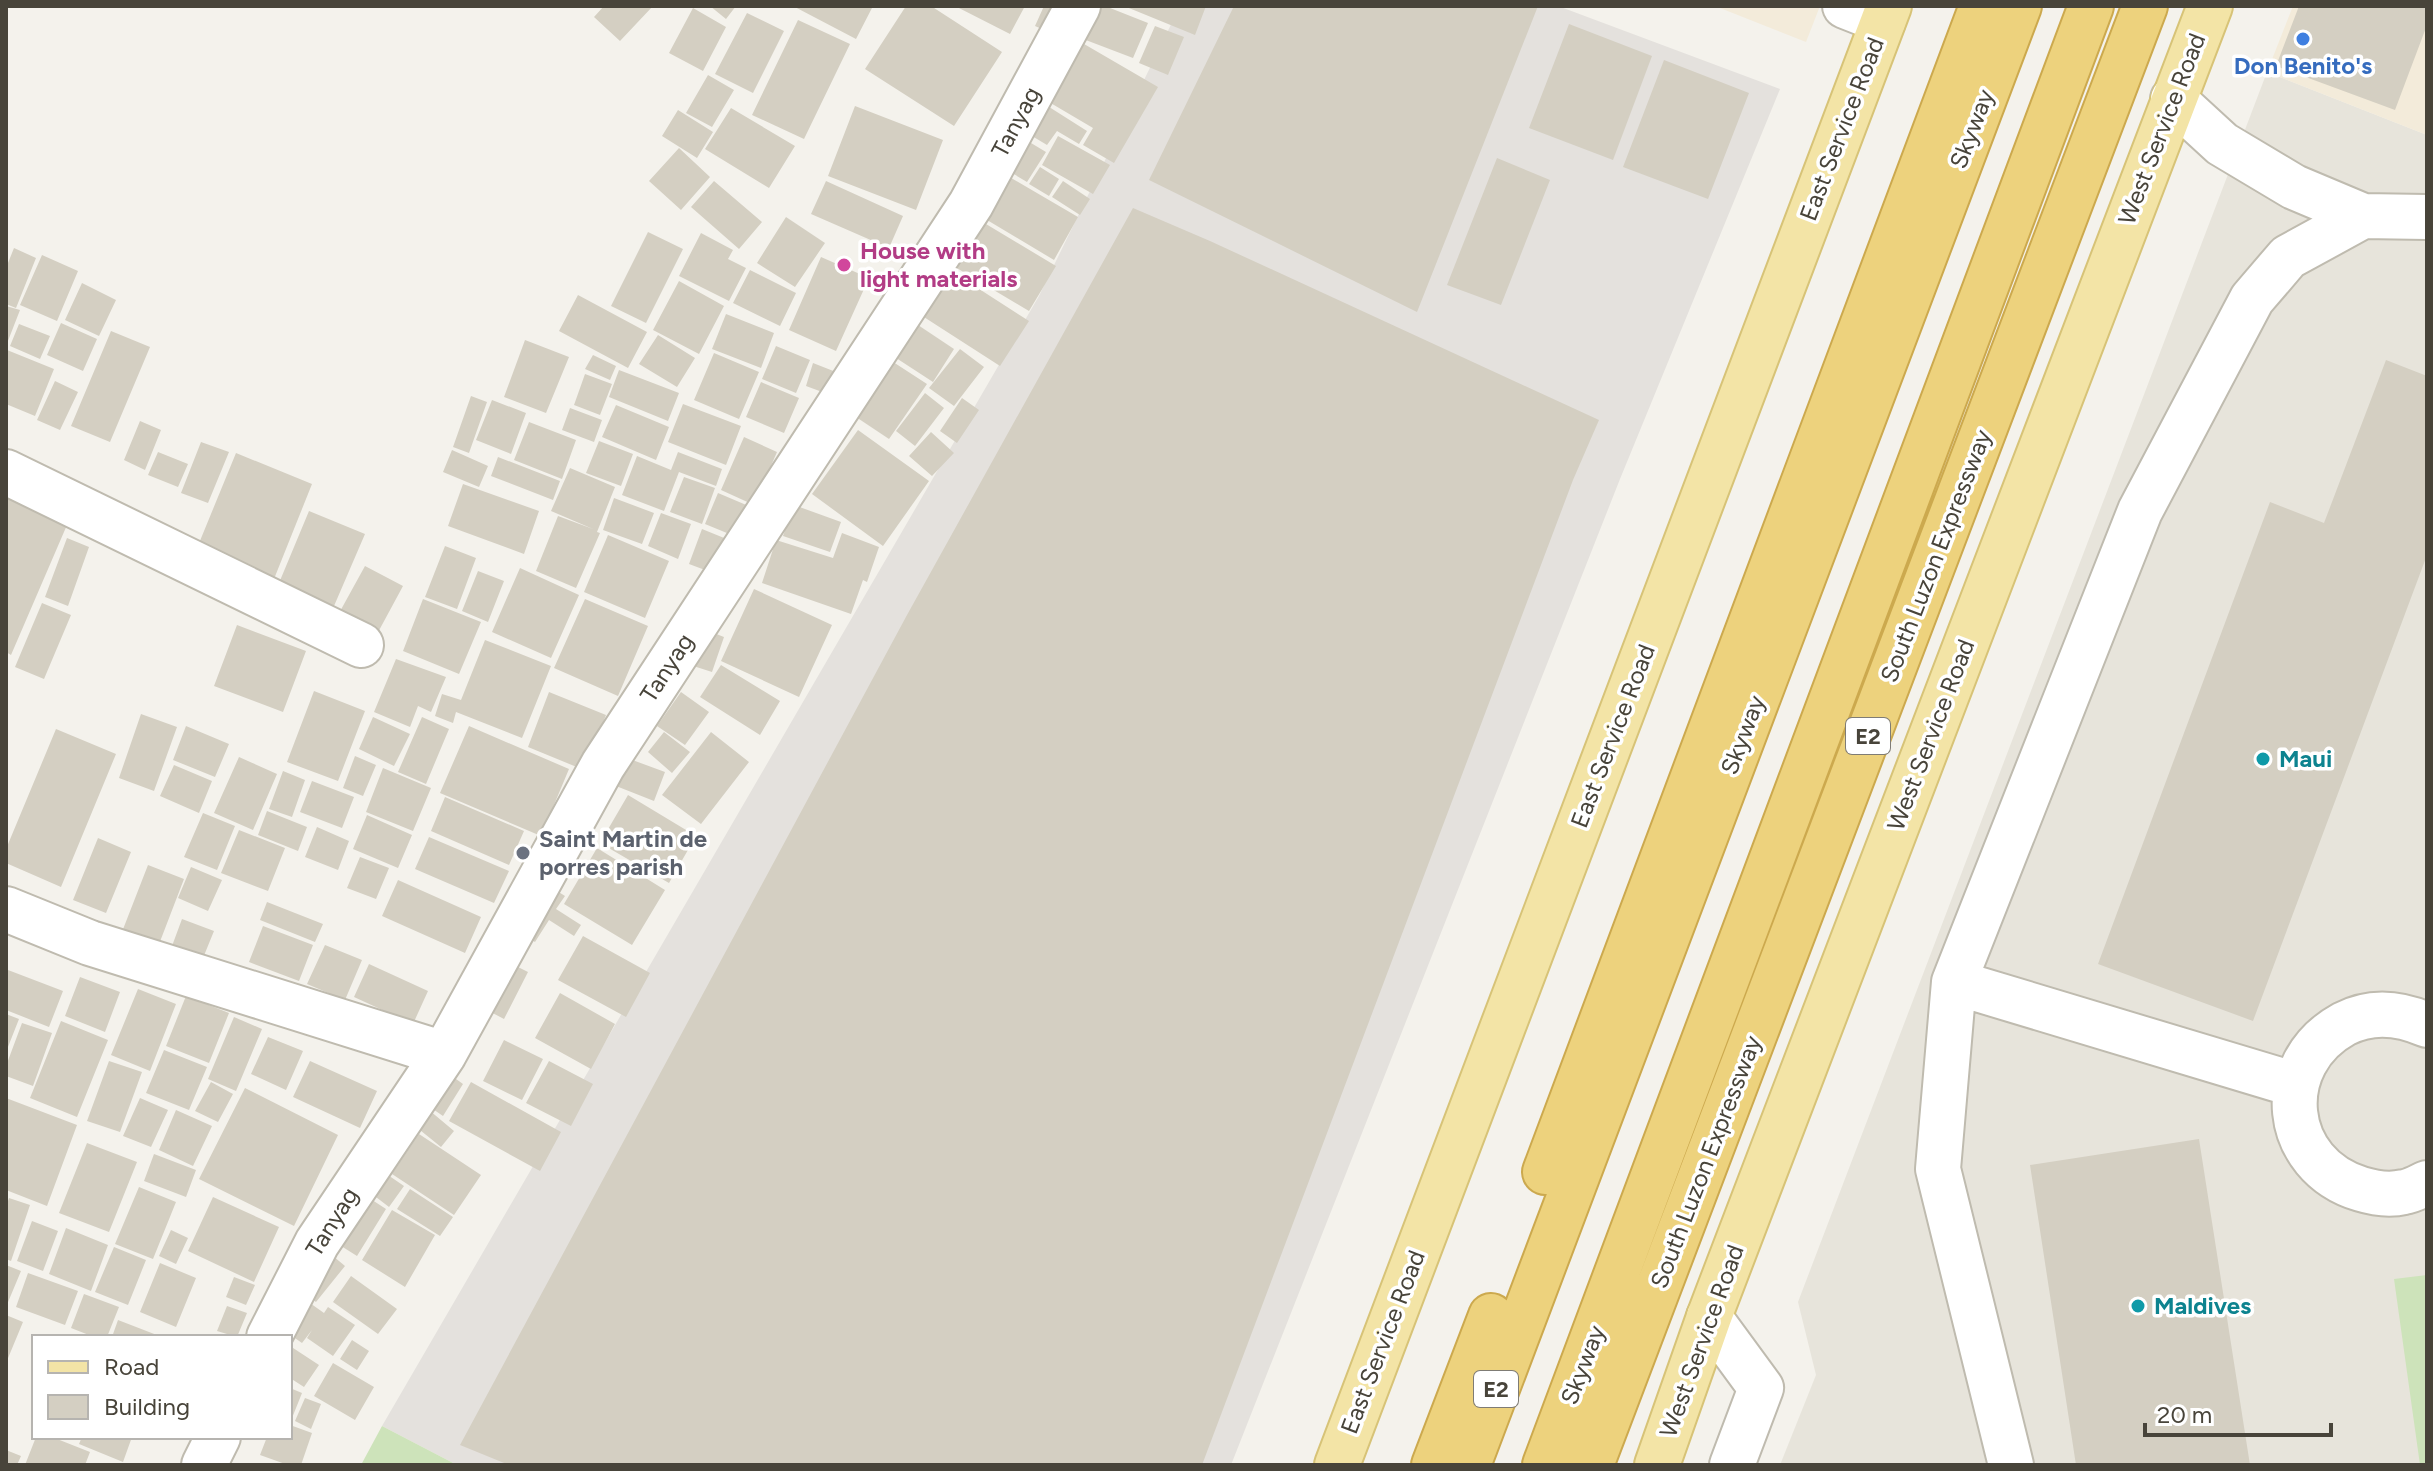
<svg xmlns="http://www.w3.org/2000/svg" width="2433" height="1471" viewBox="0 0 2433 1471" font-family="Figtree,sans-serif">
	<rect width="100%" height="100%" fill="#f4f2ec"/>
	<path fill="#e7e4db" d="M 2267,72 L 2427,135 L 2427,1465 L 1780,1465 L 1816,1375 L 1798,1302 Z"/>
	<path fill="#f3ebda" d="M 1715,6 L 1820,6 L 1806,42 Z
		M 2293,6 L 2427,6 L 2427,135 L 2267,72 Z"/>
	<path fill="#e4e1dd" d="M 1180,6 L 1558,6 L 1780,89 L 1620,479 L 1231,1465 L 457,1465 L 382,1426 L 1039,296 Z"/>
	<path fill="#cde3ba" d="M 2427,1275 L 2427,1465 L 2420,1465 L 2394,1279 Z
		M 382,1426 L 457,1465 L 361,1465 Z"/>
	<path fill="#d4cfc2" d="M 604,6 L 653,6 L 620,41 L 594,17 Z
		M 710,6 L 736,6 L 726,19 Z
		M 793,6 L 873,6 L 856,39 Z
		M 906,6 L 931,6 L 1002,52 L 954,126 L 865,69 Z
		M 955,6 L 1025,6 L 1010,34 Z
		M 1044,6 L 1065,6 L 1053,34 L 1035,26 Z
		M 1080,6 L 1105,6 L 1148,23 L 1133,58 L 1070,34 Z
		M 1124,6 L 1206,6 L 1195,35 Z
		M 1234,6 L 1538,6 L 1417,312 L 1149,180 Z
		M 2299,6 L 2427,6 L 2427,25 L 2395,110 L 2276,66 Z
		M 693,8 L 726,27 L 703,71 L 669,53 Z
		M 747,13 L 784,31 L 753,93 L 715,74 Z
		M 798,20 L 850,44 L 804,139 L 752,115 Z
		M 1569,24 L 1652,56 L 1613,160 L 1529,128 Z
		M 1155,26 L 1184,37 L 1168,75 L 1139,63 Z
		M 1072,37 L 1158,87 L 1114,163 L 1083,145 L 1093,128 L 1037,95 Z
		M 1664,60 L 1749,93 L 1708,199 L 1623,167 Z
		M 708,75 L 734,90 L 712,127 L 686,113 Z
		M 1035,98 L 1087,131 L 1079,144 L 1057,131 L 1047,145 L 1017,127 Z
		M 855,106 L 943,140 L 916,210 L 828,176 Z
		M 731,108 L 795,146 L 769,188 L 705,149 Z
		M 678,110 L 713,132 L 697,158 L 662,136 Z
		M 1016,134 L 1046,152 L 1027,182 L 997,164 Z
		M 1058,136 L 1110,165 L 1093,194 L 1042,165 Z
		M 679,148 L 710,177 L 681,210 L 649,181 Z
		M 1497,158 L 1550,180 L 1501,305 L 1447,285 Z
		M 1040,167 L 1059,179 L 1049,196 L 1029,184 Z
		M 996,169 L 1078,217 L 1054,260 L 972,211 Z
		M 714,181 L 762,222 L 739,249 L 691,207 Z
		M 826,181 L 903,216 L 889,248 L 811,214 Z
		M 1063,181 L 1090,199 L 1080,215 L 1052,197 Z
		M 1133,208 L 1210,241 L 1599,420 L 1573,480 L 1202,1465 L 509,1465 L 460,1445 L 907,615 Z
		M 971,215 L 1056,266 L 1029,311 L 945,261 Z
		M 786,217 L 825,243 L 795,287 L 757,263 Z
		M 648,232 L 683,249 L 646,323 L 611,306 Z
		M 701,233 L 733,250 L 728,259 L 746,268 L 729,301 L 679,276 Z
		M 14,248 L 36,258 L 16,308 L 6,304 L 6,268 Z
		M 42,255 L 78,271 L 57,321 L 20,305 Z
		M 821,257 L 869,278 L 836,351 L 789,330 Z
		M 942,265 L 1029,321 L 1000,366 L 913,310 Z
		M 750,270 L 796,293 L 780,326 L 733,303 Z
		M 679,281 L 724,306 L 699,354 L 653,330 Z
		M 82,283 L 116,300 L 99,336 L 65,320 Z
		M 578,295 L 647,332 L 628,368 L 559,331 Z
		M 6,306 L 20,310 L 6,346 Z
		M 726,314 L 774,333 L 761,368 L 712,349 Z
		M 912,321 L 954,349 L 933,382 L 890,354 Z
		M 61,323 L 97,339 L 83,371 L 47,355 Z
		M 19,324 L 50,336 L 40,359 L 10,346 Z
		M 111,331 L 150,347 L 110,442 L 71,426 Z
		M 658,335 L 695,358 L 677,387 L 639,364 Z
		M 525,340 L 569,357 L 546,413 L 504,397 Z
		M 776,346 L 810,360 L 796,393 L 762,379 Z
		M 960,349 L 984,367 L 954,406 L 929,388 Z
		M 7,350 L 54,369 L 35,416 L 6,404 Z
		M 714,353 L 759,372 L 739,419 L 694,400 Z
		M 593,355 L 616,366 L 610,380 L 585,369 Z
		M 887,358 L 927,384 L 889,439 L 850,413 Z
		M 2386,360 L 2427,376 L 2427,555 L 2253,1021 L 2098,964 L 2270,502 L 2324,523 Z
		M 813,363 L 841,374 L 833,396 L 806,386 Z
		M 619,370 L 679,393 L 668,421 L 609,397 Z
		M 585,374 L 612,384 L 600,415 L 574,405 Z
		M 55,381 L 78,392 L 60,430 L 37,420 Z
		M 761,382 L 799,398 L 784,433 L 746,417 Z
		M 925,393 L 944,408 L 915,446 L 896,431 Z
		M 471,396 L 487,402 L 469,453 L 453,447 Z
		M 962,398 L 979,410 L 957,443 L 940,431 Z
		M 492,400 L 526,413 L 511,454 L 476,440 Z
		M 683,404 L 741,426 L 726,465 L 668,442 Z
		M 616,405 L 669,427 L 656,460 L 602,437 Z
		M 570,408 L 602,420 L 594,442 L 562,430 Z
		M 140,421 L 161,430 L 145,470 L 124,460 Z
		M 529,422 L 576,440 L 562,479 L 514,460 Z
		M 858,430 L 929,481 L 883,546 L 812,494 Z
		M 931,432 L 954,453 L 932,476 L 909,456 Z
		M 744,437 L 777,452 L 754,505 L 721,490 Z
		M 599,441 L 633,454 L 621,486 L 586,473 Z
		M 201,442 L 229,452 L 208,503 L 181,493 Z
		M 452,450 L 488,466 L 479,487 L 443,472 Z
		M 158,452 L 188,464 L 178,487 L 148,475 Z
		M 678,452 L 722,469 L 716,486 L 679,472 L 664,511 L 622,495 L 637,456 L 671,470 Z
		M 236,453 L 312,484 L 272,584 L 195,553 Z
		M 498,457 L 560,481 L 553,500 L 491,476 Z
		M 570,468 L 615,487 L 597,532 L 600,533 L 576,588 L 536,571 L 558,516 L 593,529 L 551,511 Z
		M 684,477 L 715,488 L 702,524 L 670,512 Z
		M 463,484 L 539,511 L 524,554 L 448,526 Z
		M 8,491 L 70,518 L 11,655 L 6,652 L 6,497 Z
		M 718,493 L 751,507 L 739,538 L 705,524 Z
		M 614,498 L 654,513 L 642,544 L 603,530 Z
		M 794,505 L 841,522 L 830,552 L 783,536 Z
		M 309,511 L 365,534 L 334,606 L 279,583 Z
		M 661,513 L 691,524 L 678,559 L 648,546 Z
		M 702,529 L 734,542 L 721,576 L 689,564 Z
		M 842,533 L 879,547 L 867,582 L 863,580 L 851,614 L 762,583 L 776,540 L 833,558 Z
		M 608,535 L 669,561 L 645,618 L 584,592 Z
		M 67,538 L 89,547 L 68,606 L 45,597 Z
		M 445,546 L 476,558 L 457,609 L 425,597 Z
		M 365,566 L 403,586 L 376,636 L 338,615 Z
		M 520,568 L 579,595 L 551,658 L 492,632 Z
		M 478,571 L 504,581 L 488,622 L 462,611 Z
		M 754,589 L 832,625 L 799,697 L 721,661 Z
		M 423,599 L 481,622 L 459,674 L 403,651 Z
		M 585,599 L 648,626 L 618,696 L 554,668 Z
		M 42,603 L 71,615 L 44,679 L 15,667 Z
		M 237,625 L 306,651 L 283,712 L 214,686 Z
		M 696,626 L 724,637 L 712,672 L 684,663 Z
		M 485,640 L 551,666 L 522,738 L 456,712 L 453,723 L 435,716 L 442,694 L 461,700 Z
		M 396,659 L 446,677 L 431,712 L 418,706 L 410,727 L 374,712 Z
		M 721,665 L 780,701 L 760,735 L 700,697 Z
		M 314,691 L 365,711 L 338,781 L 287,762 Z
		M 549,692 L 606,715 L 584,770 L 528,747 Z
		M 681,692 L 709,712 L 685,745 L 657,726 Z
		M 141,714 L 177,727 L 154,791 L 119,778 Z
		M 373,717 L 410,734 L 394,766 L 359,749 Z
		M 422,717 L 449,729 L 426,784 L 398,772 Z
		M 186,726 L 229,744 L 215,777 L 173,760 Z
		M 469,726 L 569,769 L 541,836 L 440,793 Z
		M 56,729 L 116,754 L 61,887 L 6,863 L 6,849 Z
		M 664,732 L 690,752 L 672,773 L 648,752 Z
		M 711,732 L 749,762 L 701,824 L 662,795 Z
		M 355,756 L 376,765 L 363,796 L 343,788 Z
		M 239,757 L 277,774 L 253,830 L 214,813 Z
		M 627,758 L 665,772 L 654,801 L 616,786 Z
		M 174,765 L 212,781 L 199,813 L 160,796 Z
		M 383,768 L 431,788 L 413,831 L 366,812 Z
		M 283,771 L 305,780 L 292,817 L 269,809 Z
		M 312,781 L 354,797 L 342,828 L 300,812 Z
		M 628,795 L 696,836 L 669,883 L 600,843 Z
		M 445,797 L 524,831 L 509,865 L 431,831 Z
		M 267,811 L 307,827 L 298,851 L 258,835 Z
		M 203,813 L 235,826 L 217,870 L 184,857 Z
		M 367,815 L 412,835 L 398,868 L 353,849 Z
		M 317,827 L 349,841 L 338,870 L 305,857 Z
		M 239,830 L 285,848 L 268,891 L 221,873 Z
		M 429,837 L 509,871 L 494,903 L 415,869 Z
		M 98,838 L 131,852 L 106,913 L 73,900 Z
		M 597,848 L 665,890 L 632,945 L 564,904 Z
		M 360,857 L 389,868 L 376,899 L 347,888 Z
		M 148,865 L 184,879 L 156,952 L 120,937 Z
		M 191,867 L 222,880 L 208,911 L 178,898 Z
		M 398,880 L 481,917 L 465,953 L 382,916 Z
		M 546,884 L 565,896 L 556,909 L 581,925 L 574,936 L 549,920 L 535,942 L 516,930 Z
		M 267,902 L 323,924 L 315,942 L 260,920 Z
		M 182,919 L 214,931 L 203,958 L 172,946 Z
		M 263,926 L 313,945 L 299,981 L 249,962 Z
		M 583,936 L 650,973 L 626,1017 L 558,980 Z
		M 325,945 L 362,960 L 345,1000 L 307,984 Z
		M 508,962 L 528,972 L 504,1019 L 485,1009 Z
		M 369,964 L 428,991 L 413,1024 L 354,997 Z
		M 8,970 L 63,991 L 49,1027 L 6,1010 L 6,977 Z
		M 80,977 L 120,992 L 105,1032 L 65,1016 Z
		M 138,989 L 176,1004 L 150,1071 L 111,1055 Z
		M 560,993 L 615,1024 L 591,1069 L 535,1038 Z
		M 186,996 L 229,1013 L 209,1063 L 166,1046 Z
		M 6,1014 L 19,1019 L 6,1052 Z
		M 234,1017 L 262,1029 L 236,1091 L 208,1079 Z
		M 61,1021 L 108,1040 L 77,1117 L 30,1098 Z
		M 22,1023 L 52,1033 L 33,1086 L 6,1076 L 6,1066 Z
		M 268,1037 L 303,1051 L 286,1090 L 251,1074 Z
		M 504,1040 L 543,1059 L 522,1100 L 483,1081 Z
		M 164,1050 L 207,1067 L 189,1110 L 146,1093 Z
		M 109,1061 L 142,1072 L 120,1132 L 87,1121 Z
		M 310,1061 L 377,1091 L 360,1128 L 293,1097 Z
		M 549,1061 L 593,1084 L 571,1126 L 526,1103 Z
		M 449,1074 L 463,1084 L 443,1116 L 427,1105 Z
		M 211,1082 L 233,1094 L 218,1122 L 195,1111 Z
		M 471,1082 L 561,1132 L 540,1171 L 449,1121 Z
		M 245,1088 L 338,1135 L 294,1226 L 199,1179 Z
		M 6,1098 L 77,1125 L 47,1206 L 6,1190 Z
		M 140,1098 L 168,1110 L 151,1147 L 123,1136 Z
		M 176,1110 L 212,1126 L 193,1166 L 159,1150 Z
		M 429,1110 L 454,1131 L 441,1147 L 415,1126 Z
		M 419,1134 L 481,1175 L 454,1215 L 392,1174 Z
		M 2199,1139 L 2250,1465 L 2076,1465 L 2030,1165 Z
		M 87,1143 L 137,1162 L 109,1232 L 59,1213 Z
		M 154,1154 L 196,1170 L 186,1197 L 144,1181 Z
		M 385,1173 L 404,1186 L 389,1207 L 372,1194 Z
		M 139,1187 L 176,1202 L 153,1259 L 115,1244 Z
		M 410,1189 L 453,1217 L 440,1236 L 397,1209 Z
		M 360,1192 L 386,1209 L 357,1256 L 330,1239 Z
		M 213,1197 L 279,1227 L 254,1282 L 188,1251 Z
		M 9,1198 L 30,1205 L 11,1261 L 6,1259 L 6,1207 Z
		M 392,1210 L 435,1235 L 405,1287 L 362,1260 Z
		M 32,1221 L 58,1231 L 43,1271 L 17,1261 Z
		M 66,1228 L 108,1245 L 91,1291 L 49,1274 Z
		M 171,1230 L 188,1238 L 176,1264 L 159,1256 Z
		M 114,1247 L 146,1260 L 128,1305 L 95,1292 Z
		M 327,1251 L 345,1266 L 316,1302 L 297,1287 Z
		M 160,1263 L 196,1278 L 176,1327 L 140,1312 Z
		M 6,1265 L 21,1271 L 6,1307 Z
		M 28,1273 L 78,1291 L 65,1325 L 16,1307 Z
		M 351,1276 L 397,1309 L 378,1334 L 333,1302 Z
		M 234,1277 L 255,1285 L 246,1305 L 226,1297 Z
		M 84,1294 L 119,1307 L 107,1337 L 94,1337 L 71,1328 Z
		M 300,1296 L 324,1313 L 328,1307 L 355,1325 L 333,1356 L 307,1338 L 312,1330 L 302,1343 L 279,1327 Z
		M 227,1306 L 247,1313 L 237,1337 L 217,1331 Z
		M 6,1315 L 23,1322 L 6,1363 Z
		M 118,1320 L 162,1337 L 112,1337 Z
		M 352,1340 L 369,1351 L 357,1370 L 340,1359 Z
		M 290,1346 L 319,1365 L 304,1387 L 290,1378 Z
		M 333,1363 L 374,1387 L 355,1420 L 314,1396 Z
		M 290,1388 L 302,1393 L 290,1423 Z
		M 305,1398 L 321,1404 L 311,1429 L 295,1421 Z
		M 290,1425 L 312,1433 L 301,1465 L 288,1465 L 260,1455 L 267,1437 L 290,1437 Z
		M 36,1437 L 52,1437 L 90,1452 L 85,1465 L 25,1465 Z
		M 82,1437 L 132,1437 L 123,1462 L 79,1444 Z
		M 6,1450 L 21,1456 L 17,1465 L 6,1465 Z"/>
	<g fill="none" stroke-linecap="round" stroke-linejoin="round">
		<g stroke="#bfbbaf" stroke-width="48">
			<path id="minor" d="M 1845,6 L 1883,21
				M 2173,99 L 2222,144 L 2294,187 L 2363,216 L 2427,217
				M 6,472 L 361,645
				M 6,909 L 90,943 L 444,1054
				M 1954,982 L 2296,1085
				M 2427,1025 C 2400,1013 2371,1010 2344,1024 C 2271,1064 2281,1165 2361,1189 C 2374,1193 2391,1195 2404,1192 C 2412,1191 2420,1186 2427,1183
				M 1709,1317 L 1761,1388 L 1732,1465
				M 269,1337 L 317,1243 L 444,1054 L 603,765 L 971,204 L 1078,6
				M 204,1465 L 218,1437
				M 2011,1465 L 1938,1169 L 1954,982 L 2140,511 L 2252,299 L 2288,257 L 2363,216"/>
		</g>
		<g stroke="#d7c377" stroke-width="48">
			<path id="major" d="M 1337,1465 L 1889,6
				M 1657,1465 L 1709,1317 L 2210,6"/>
		</g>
		<g stroke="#cca94e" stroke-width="48">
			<path id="highway" d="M 1545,1172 L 1982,6
				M 1434,1465 L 1491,1316
				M 1468,1465 L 2019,6
				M 1545,1465 L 2091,6
				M 1591,1465 L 2145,6"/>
		</g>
		<use href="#minor" stroke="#fff" stroke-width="44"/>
		<use href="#major" stroke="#f3e4a6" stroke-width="44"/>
		<use href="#highway" stroke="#edd27d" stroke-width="44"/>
	</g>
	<circle fill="#3f7fe0" stroke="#fff" stroke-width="3" cx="2303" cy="39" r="8"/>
	<circle fill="#d1479c" stroke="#fff" stroke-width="3" cx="844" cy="265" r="8"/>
	<g fill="#0f9aa8" stroke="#fff" stroke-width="3">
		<circle cx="2263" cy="759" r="8"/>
		<circle cx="2138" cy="1306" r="8"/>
	</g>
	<circle fill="#6b7280" stroke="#fff" stroke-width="3" cx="523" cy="853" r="8"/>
	<g text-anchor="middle" stroke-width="7" stroke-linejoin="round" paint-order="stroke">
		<g fill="#fff" stroke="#7f7c75" stroke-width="2">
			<rect x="1846" y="718" width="44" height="36" rx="6"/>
			<rect x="1474" y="1371" width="44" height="36" rx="6"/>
		</g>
		<g font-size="22" font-weight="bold" fill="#48443a">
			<text x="1868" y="744">E2</text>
			<text x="1496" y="1397">E2</text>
		</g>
		<g font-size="24" font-weight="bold" fill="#366cbe" stroke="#fff">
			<text x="2303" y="74">Don Benito's</text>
		</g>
		<g font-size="24" fill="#48443a" stroke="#fff">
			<text transform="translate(1016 122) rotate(-62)" y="8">Tanyag</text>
			<text transform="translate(1842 129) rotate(-69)" y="8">East Service Road</text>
			<text transform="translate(1972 129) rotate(-69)" y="8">Skyway</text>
			<text transform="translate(2162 129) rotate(-69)" y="8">West Service Road</text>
			<text transform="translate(1936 556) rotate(-69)" y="8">South Luzon Expressway</text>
			<text transform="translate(667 668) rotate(-57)" y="8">Tanyag</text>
			<text transform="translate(1743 735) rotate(-69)" y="8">Skyway</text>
			<text transform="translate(1931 735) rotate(-69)" y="8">West Service Road</text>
			<text transform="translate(1613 736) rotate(-69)" y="8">East Service Road</text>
			<text transform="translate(1706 1162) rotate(-69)" y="8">South Luzon Expressway</text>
			<text transform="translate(332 1222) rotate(-58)" y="8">Tanyag</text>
			<text transform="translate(1702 1341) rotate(-70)" y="8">West Service Road</text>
			<text transform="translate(1383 1342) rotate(-69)" y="8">East Service Road</text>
			<text transform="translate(1583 1365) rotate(-69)" y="8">Skyway</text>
		</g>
		<g font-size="24" font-weight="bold" fill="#b23c85" stroke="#fff" text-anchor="start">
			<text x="860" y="259">House with<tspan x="860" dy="28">light materials</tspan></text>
		</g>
		<g font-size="24" font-weight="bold" fill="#0d838f" stroke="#fff" text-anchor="start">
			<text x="2279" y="767">Maui</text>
			<text x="2154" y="1314">Maldives</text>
		</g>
		<g font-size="24" font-weight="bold" fill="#5b616d" stroke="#fff" text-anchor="start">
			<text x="539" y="847">Saint Martin de<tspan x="539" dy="28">porres parish</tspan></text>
		</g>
	</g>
	<rect width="2433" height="1471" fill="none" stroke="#48443a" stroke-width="16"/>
	<rect x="32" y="1335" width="260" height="104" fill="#ffffff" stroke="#b6b4b0" stroke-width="2"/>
	<rect x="48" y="1361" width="40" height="12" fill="#f3e4a6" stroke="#b6b4b0" stroke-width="2"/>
	<text x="104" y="1375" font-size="24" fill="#48443a">Road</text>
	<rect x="48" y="1395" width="40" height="24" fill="#d4cfc2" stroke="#b6b4b0" stroke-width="2"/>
	<text x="104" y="1415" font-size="24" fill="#48443a">Building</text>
	<path d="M2145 1423v12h186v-12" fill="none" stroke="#48443a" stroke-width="4"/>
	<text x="2157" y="1423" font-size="24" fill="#48443a" stroke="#ffffff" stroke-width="6" paint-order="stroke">20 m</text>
</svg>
